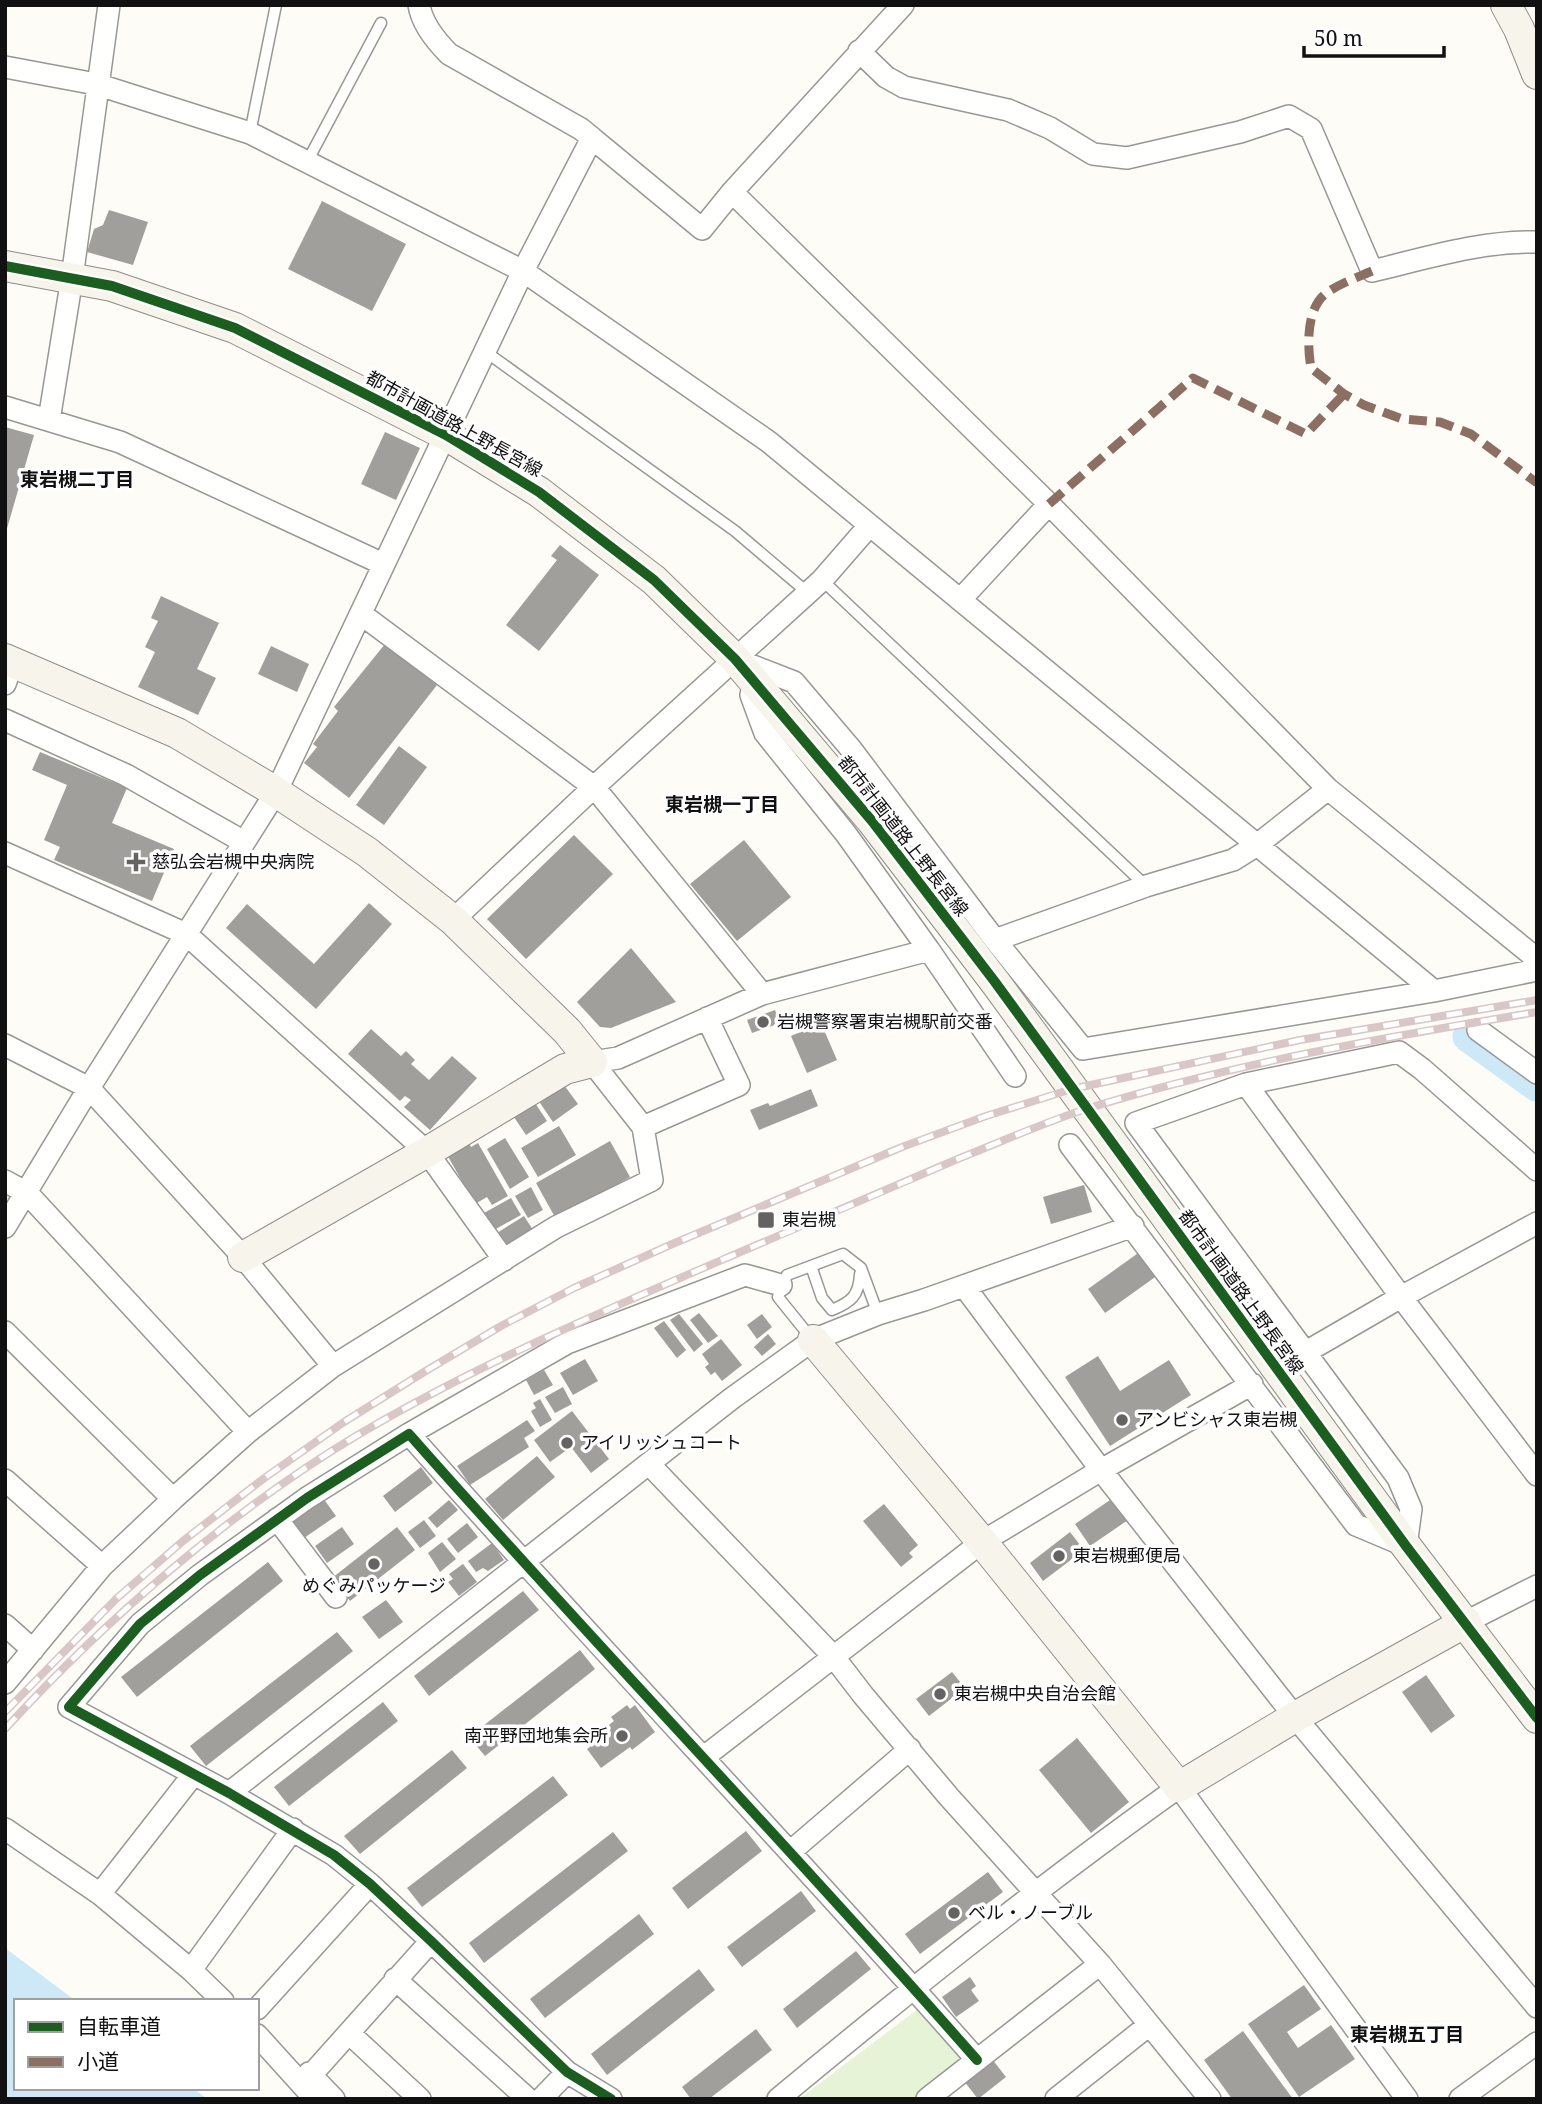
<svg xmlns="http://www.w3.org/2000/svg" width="1542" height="2104" viewBox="0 0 1542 2104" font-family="'Noto Serif','Noto Sans JP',serif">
	<rect width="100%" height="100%" fill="#fdfcf7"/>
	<path fill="#e7f3d7" d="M 922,2006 L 966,2052 L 963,2060 L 912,2099 L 799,2099 Z"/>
	<path fill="#cde8f7" d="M 5,1948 L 76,2001 L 16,2001 L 16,2088 L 193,2088 L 207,2099 L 5,2099 Z"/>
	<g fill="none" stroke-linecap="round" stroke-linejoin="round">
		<path stroke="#cde8f7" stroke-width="33" d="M 1469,1036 L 1537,1085"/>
	</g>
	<path fill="#a19f9c" d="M 322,201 L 406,244 L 372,311 L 288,269 Z
		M 109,210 L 148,222 L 133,265 L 87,252 L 94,229 L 103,225 Z
		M 5,427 L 34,435 L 6,532 L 5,532 Z
		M 385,432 L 420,448 L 396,500 L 361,484 Z
		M 560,545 L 599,575 L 539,651 L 506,625 L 557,560 L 551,556 Z
		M 161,596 L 219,623 L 197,669 L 216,678 L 198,715 L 138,687 L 155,652 L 145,647 L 158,621 L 151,618 Z
		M 385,644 L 437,685 L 349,798 L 304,763 L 317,747 L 313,744 L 338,711 L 334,707 Z
		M 271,646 L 309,664 L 297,692 L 258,674 Z
		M 399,746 L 427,767 L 384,825 L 356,805 Z
		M 40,752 L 127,788 L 112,823 L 174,849 L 152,901 L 54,860 L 60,847 L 44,840 L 67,785 L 32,770 Z
		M 574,835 L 613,874 L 526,959 L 487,919 Z
		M 744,840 L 791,897 L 737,941 L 690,884 Z
		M 369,903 L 392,924 L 316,1009 L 226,928 L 247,904 L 314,964 Z
		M 631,948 L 676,1002 L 611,1028 L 600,1027 L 577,1002 Z
		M 775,1010 L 780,1023 L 752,1033 L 747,1020 Z
		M 821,1023 L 837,1060 L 807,1073 L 791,1036 Z
		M 371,1029 L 401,1056 L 406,1051 L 415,1060 L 411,1064 L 429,1080 L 452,1056 L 477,1078 L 430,1130 L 404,1107 L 411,1100 L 405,1096 L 400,1101 L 348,1054 Z
		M 564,1085 L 578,1104 L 553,1122 L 540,1103 Z
		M 811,1089 L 818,1106 L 759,1130 L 750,1110 L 768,1103 L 770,1106 Z
		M 535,1103 L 547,1121 L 526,1135 L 514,1117 Z
		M 559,1126 L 576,1155 L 538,1177 L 521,1148 Z
		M 505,1138 L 529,1177 L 510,1189 L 487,1149 Z
		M 468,1141 L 471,1147 L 478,1143 L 508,1196 L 492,1205 L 487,1197 L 475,1204 L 446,1153 Z
		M 610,1141 L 630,1177 L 556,1219 L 536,1183 Z
		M 1084,1185 L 1092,1212 L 1051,1224 L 1043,1197 Z
		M 531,1187 L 543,1210 L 528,1218 L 515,1196 Z
		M 511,1198 L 521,1215 L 494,1230 L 484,1213 Z
		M 524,1216 L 535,1233 L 507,1250 L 497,1233 Z
		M 1141,1251 L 1158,1275 L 1105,1313 L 1088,1289 Z
		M 699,1313 L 718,1336 L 708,1343 L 690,1320 Z
		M 679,1314 L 703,1344 L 694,1352 L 670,1320 Z
		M 762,1314 L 772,1327 L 757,1339 L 747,1325 Z
		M 664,1321 L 686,1350 L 677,1358 L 654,1328 Z
		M 768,1334 L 776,1344 L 762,1356 L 754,1347 Z
		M 721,1339 L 742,1365 L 722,1381 L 715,1372 L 711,1375 L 705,1367 L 709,1364 L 702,1354 Z
		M 1098,1356 L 1120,1391 L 1169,1360 L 1191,1395 L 1110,1446 L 1065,1377 Z
		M 585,1359 L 598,1381 L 573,1395 L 560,1373 Z
		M 544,1370 L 553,1385 L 534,1395 L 526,1380 Z
		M 563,1387 L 572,1404 L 555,1413 L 545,1397 Z
		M 540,1399 L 552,1420 L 540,1427 L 531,1411 L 536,1408 L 533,1403 Z
		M 572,1411 L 609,1459 L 591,1473 L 571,1447 L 550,1462 L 534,1440 Z
		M 527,1420 L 535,1431 L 524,1438 L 529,1447 L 470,1485 L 457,1466 Z
		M 537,1456 L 555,1477 L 503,1520 L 485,1499 Z
		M 421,1467 L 433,1483 L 395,1512 L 383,1496 Z
		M 323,1498 L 336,1516 L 304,1538 L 292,1520 Z
		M 1113,1498 L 1128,1520 L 1090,1546 L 1075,1524 Z
		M 449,1500 L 458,1510 L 437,1528 L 428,1518 Z
		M 884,1504 L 918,1545 L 909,1553 L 913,1557 L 901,1567 L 863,1521 Z
		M 424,1520 L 436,1536 L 420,1548 L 408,1532 Z
		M 467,1523 L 478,1537 L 458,1553 L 447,1539 Z
		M 342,1527 L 354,1544 L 327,1563 L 315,1546 Z
		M 397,1527 L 415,1550 L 350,1601 L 332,1578 Z
		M 1070,1532 L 1084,1550 L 1043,1581 L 1030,1563 Z
		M 442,1542 L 456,1559 L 440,1572 L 428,1553 Z
		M 492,1543 L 504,1560 L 488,1571 L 483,1568 L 476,1572 L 468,1561 Z
		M 268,1562 L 283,1581 L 137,1697 L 121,1677 Z
		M 463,1564 L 477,1582 L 459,1596 L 448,1582 L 453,1579 L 449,1574 Z
		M 523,1591 L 539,1610 L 429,1696 L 414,1676 Z
		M 386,1600 L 403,1622 L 379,1639 L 362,1617 Z
		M 337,1632 L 353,1651 L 206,1766 L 190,1746 Z
		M 580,1650 L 595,1669 L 485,1756 L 469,1737 Z
		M 952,1672 L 965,1688 L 929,1716 L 916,1699 Z
		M 1426,1675 L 1455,1716 L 1431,1733 L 1402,1692 Z
		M 383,1702 L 398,1721 L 289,1806 L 274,1787 Z
		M 627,1705 L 630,1709 L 635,1705 L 655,1732 L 632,1750 L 630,1747 L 601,1768 L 587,1749 L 590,1747 L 588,1741 L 614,1721 L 611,1717 Z
		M 1077,1738 L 1129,1802 L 1091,1833 L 1039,1770 Z
		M 452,1750 L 467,1768 L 360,1854 L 344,1836 Z
		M 553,1776 L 568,1795 L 422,1907 L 407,1888 Z
		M 746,1831 L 762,1851 L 688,1909 L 672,1888 Z
		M 613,1832 L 628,1851 L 484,1963 L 469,1943 Z
		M 988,1872 L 1003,1892 L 920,1954 L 905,1934 Z
		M 801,1891 L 816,1911 L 742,1967 L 727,1947 Z
		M 639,1914 L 654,1934 L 545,2018 L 530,1999 Z
		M 856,1951 L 871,1969 L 797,2028 L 783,2009 Z
		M 699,1969 L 715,1990 L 607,2075 L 591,2054 Z
		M 970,1977 L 976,1986 L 971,1990 L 979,2001 L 956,2017 L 942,1997 Z
		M 1304,1985 L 1321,2009 L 1287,2032 L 1298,2048 L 1331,2025 L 1355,2059 L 1299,2097 L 1248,2024 Z
		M 756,2029 L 772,2050 L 709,2099 L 691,2099 L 682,2087 Z
		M 1243,2031 L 1293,2099 L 1232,2099 L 1204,2060 Z
		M 992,2059 L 1006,2077 L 978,2099 L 964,2081 Z"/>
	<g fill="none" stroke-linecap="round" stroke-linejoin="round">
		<g stroke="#979795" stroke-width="13">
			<path id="lane" d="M 250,133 L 276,5
				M 307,162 L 381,23
				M 486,352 L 735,531 L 808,593
				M 822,580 L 1146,886
				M 811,1266 L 822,1298 L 832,1310 C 851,1302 859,1296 860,1274
				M 811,1338 L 778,1297 L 787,1275 L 843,1254 L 861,1268 L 878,1314"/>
		</g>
		<g stroke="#979795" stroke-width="24">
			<path id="street" d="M 419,5 C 422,24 436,41 449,54 L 581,129 L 592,138
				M 859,51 L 886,77 L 904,87 L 1008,110 L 1050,128 L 1093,154 L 1127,158 L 1240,132 L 1289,116 L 1311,129 L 1372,271 C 1427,258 1480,241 1537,242
				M 5,67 L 96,84 L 250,133 L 523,271 L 769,442 L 1434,991
				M 732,192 L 1049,504 L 1328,789 L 1537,959
				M 5,407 L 120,442 L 383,564
				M 49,420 L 72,278 L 109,5
				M 960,600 L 1049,504
				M 361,614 L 594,787 L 762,994
				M 740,661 L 794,682 L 851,749 L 995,940 L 1083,1049 L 1434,991 L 1537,970
				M 754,681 L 751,695 L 765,733 L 846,834 L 929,950 L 1015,1076
				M 5,684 L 13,662
				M 5,720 L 126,775 L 244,842
				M 5,853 L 186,934 L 427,1152 L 504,1260
				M 453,920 L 594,787 L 822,580 L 869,526
				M 995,940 L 1146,886 L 1233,860 L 1257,845 L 1328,789
				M 1478,1030 L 1537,1073
				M 5,1045 L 89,1088 L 243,1257 L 333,1366
				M 1246,1084 L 1401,1297 L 1537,1475
				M 643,1127 L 739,1085 L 707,1018
				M 1070,1145 L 1356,1525 L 1406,1546 L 1411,1509 L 1398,1478 L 1136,1123 L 1246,1084 L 1399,1052 L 1422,1069 L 1537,1170
				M 5,1181 L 27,1193 L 248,1432
				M 5,1227 L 89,1088 L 276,792 L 523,271 L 592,138 L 702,229 L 732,192 L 903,5
				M 964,1286 L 1101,1470 L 1295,1717 L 1537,2007
				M 5,1332 L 173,1499
				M 1306,1352 L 1401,1297 L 1537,1223
				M 409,1434 L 567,1343 L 745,1275 L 781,1285
				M 649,1464 L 833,1656 L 863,1695 L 949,1797 L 1100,1964 L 1210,2099
				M 5,1480 L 102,1566
				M 277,1519 L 336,1597
				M 1466,1622 L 1537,1586
				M 5,1625 L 33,1650
				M 5,1683 L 102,1566 L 173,1499 L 248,1432 L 333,1366 L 556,1227 L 652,1180 L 643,1127 L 592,1062 L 618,1058 L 762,994 L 929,950
				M 704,1757 L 982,1542 L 1101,1470 L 1252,1384
				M 229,1793 L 731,1399 L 813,1340 L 878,1314 L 924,1300 L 1133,1226
				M 5,1829 L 100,1894 L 191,1970 L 223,2001
				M 790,1852 L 910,1749
				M 100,1894 L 193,1775
				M 191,1970 L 293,1829
				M 395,1979 L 528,2099
				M 257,2009 L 370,1884
				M 350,2034 L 420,2099
				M 257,2035 L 315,2099
				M 309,2073 L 334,2099
				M 312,2074 L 431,1941
				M 541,2099 L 567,2072
				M 611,2099 L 567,2072 L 431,1941 L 370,1884 L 334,1855 L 229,1793 L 69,1707 L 140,1624 L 200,1575 L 307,1498 L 409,1434 C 595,1645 791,1848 977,2060
				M 778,2099 C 908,1991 1041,1885 1179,1787 L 1407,2099
				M 927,2099 L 1100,1964
				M 1056,2099 L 1149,2025
				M 1460,2099 L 1537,2043"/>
		</g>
		<g stroke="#8e8d8b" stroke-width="32">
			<path id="secondary" d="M 1506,5 L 1519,29 L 1537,74
				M 5,266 L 112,286 L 235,328 L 446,435 L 539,492 L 654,580 L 735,659 L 872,821 L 995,982 L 1406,1546 L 1537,1718
				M 5,659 L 177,733 L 276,792 L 367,852 L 453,920 L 567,1031 L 592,1062 L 565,1069 L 427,1152 L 243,1257
				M 813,1340 L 982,1542 L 1179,1787 L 1295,1717 L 1466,1622"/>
		</g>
		<use href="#lane" stroke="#fffffe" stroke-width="10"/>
		<use href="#street" stroke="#fffffe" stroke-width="21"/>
		<use href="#secondary" stroke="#f6f4eb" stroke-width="30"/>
		<g stroke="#d9c6c7" stroke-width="8">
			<path id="rail" d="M 5,1712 L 116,1599 L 183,1541 L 263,1479 L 344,1422 L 424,1372 L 501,1326 L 574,1288 L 670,1245 L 902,1147 L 986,1116 L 1072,1089 L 1300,1040 L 1537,1000
				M 5,1729 C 106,1619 228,1513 356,1436 C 478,1364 608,1309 738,1253 C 812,1222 886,1190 960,1158 C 1003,1141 1045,1122 1089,1108 C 1236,1063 1386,1037 1537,1012"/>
		</g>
		<use href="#rail" stroke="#fff" stroke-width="5" stroke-dasharray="16" stroke-linecap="butt"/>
		<path stroke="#8d6e63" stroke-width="9" stroke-dasharray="18 9" stroke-linecap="butt" d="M 1372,271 C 1358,277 1341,283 1328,292 C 1306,306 1307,345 1311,368 L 1344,394 L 1364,405 L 1402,419 L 1440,422 L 1471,434 L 1537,483
			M 1049,504 L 1193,378 L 1306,434 L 1344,394"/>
		<g stroke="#fff" stroke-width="15">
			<path id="cycleway" d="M 5,266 L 112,286 L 235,328 L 446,435 L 539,492 L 654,580 L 735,659 L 872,821 L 995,982 L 1406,1546 L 1537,1718
				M 611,2099 L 567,2072 L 431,1941 L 370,1884 L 334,1855 L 229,1793 L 69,1707 L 140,1624 L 200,1575 L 307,1498 L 409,1434 C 595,1645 791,1848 977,2060"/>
		</g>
		<use href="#cycleway" stroke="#1b5e20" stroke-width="10"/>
	</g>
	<g fill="#646362" stroke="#fff" stroke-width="2.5">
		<path d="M132.5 851.5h7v7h7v7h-7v7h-7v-7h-7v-7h7z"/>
		<circle cx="763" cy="1022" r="7"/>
		<rect x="757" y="1211" width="18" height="18" rx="3.5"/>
		<circle cx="1122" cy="1420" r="7"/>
		<circle cx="567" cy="1443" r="7"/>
		<circle cx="1059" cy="1556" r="7"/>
		<circle cx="374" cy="1564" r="7"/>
		<circle cx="940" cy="1694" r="7"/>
		<circle cx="622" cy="1736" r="7"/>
		<circle cx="954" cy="1913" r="7"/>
	</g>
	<g text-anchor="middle" stroke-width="7" stroke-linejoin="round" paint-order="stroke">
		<g font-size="18" fill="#111" stroke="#fff">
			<text transform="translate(454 424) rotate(29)" y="6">都市計画道路上野長宮線</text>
			<text transform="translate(903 836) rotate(52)" y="6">都市計画道路上野長宮線</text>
			<text transform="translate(1241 1292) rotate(54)" y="6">都市計画道路上野長宮線</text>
		</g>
		<g font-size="18" fill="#111" stroke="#fff" text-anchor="start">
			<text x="152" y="868">慈弘会岩槻中央病院</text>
			<text x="777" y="1028">岩槻警察署東岩槻駅前交番</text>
			<text x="782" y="1226">東岩槻</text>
			<text x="1136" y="1426">アンビシャス東岩槻</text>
			<text x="581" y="1449">アイリッシュコート</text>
			<text x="1073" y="1562">東岩槻郵便局</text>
			<text x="374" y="1592" text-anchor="middle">めぐみパッケージ</text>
			<text x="954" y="1700">東岩槻中央自治会館</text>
			<text x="608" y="1742" text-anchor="end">南平野団地集会所</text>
			<text x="968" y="1919">ベル・ノーブル</text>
		</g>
		<g font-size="19" font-weight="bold" fill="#111" stroke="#fff">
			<text x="77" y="486">東岩槻二丁目</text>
			<text x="722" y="811">東岩槻一丁目</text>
			<text x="1407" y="2041">東岩槻五丁目</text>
		</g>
	</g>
	<rect width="1542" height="2104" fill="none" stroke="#111111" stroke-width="14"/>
	<rect x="14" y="1999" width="245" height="91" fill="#ffffff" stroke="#a0a0a0" stroke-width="2"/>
	<rect x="28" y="2022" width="35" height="10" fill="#1b5e20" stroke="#a0a0a0" stroke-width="2"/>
	<text x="77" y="2034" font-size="21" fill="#111111">自転車道</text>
	<rect x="28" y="2057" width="35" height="10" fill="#8d6e63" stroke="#a0a0a0" stroke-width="2"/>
	<text x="77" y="2069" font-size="21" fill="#111111">小道</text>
	<path d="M1304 46v10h140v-10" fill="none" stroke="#111111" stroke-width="3.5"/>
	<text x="1314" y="46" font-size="21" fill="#111111" stroke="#ffffff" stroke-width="5" paint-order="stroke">50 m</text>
</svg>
